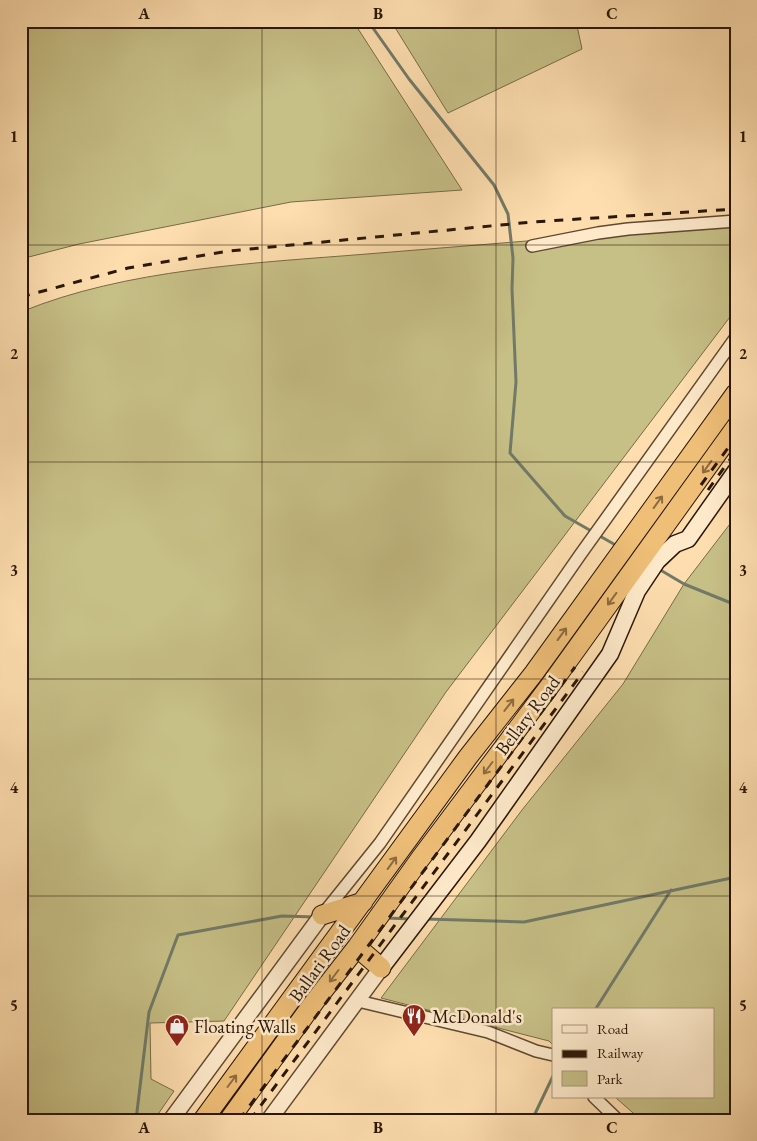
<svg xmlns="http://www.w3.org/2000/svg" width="757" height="1141" viewBox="0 0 757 1141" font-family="'EB Garamond',serif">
	<rect width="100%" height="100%" fill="#fedeaf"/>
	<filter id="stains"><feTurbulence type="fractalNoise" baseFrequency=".004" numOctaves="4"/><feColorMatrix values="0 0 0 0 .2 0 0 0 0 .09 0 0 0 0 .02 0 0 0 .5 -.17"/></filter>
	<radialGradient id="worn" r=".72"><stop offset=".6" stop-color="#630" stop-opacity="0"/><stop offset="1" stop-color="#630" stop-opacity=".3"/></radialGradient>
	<path fill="#c6bf86" stroke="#786b46" d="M 21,21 L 353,21 L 462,190 L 291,202 L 79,244 L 21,259 Z
		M 391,21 L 576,21 L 582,49 L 448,113 Z
		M 736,224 L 736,309 L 446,692 L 224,1021 L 150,1023 L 151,1079 L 174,1091 L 154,1120 L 21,1120 L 21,312 C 125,269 255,263 367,254 C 490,244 613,234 736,224 Z
		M 736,516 L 736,1120 L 641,1120 L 615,1097 L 713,1097 L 713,1010 L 553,1010 L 553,1045 L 549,1041 L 381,998 L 522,810 L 623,684 L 684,584 Z"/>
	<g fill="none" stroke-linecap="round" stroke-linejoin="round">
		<path stroke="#717a68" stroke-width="3" d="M 368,21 L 409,79 L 494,185 L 508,214 L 513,258 L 512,289 L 516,382 L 510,453 L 565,516 L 593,532
			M 598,535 L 619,547
			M 657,568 L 684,584 L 736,605
			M 386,918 L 412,919
			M 426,919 L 524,922 L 736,877
			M 595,1010 L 671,890
			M 136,1120 L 149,1012 L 178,935 L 282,916 L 315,917
			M 532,1120 L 553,1076"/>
		<g stroke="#604931" stroke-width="14">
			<path id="minor" d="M 532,246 L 598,233 L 628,229 L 736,221
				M 323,914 L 380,843 L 580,555 L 736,337
				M 358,1001 L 488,1032 L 536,1051 L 553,1055
				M 594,1097 L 618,1120"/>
		</g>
		<g stroke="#604931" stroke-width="18">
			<path id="tertiary" d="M 171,1120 L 322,915
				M 269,1120 L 381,968"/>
		</g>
		<g stroke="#2b1707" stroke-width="19">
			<path id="secondary" d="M 381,968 L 478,841 L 610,654 L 637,591 L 657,561 L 675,544 L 688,539 L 736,471"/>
		</g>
		<g stroke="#2b1707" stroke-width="21">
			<path id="trunk" d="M 322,915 L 363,902
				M 357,947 L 381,968
				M 203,1120 L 468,757 L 534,673 L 736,393
				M 229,1120 L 315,1001 L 357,947 L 420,859 L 549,687 L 736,427"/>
		</g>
		<use href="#minor" stroke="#feeacb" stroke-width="11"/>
		<use href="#tertiary" stroke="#feeacb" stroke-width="15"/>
		<use href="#secondary" stroke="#feeacb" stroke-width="16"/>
		<use href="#trunk" stroke="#efbf78" stroke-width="19"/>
		<path stroke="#2b1707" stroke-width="3" stroke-dasharray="9 9" stroke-linecap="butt" d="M 21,297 L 128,268 L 229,251 L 532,222 L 736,209
			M 701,485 L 736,437
			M 708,490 L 736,451
			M 239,1120 L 575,667
			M 250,1120 L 583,672"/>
	</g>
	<defs><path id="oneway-shaft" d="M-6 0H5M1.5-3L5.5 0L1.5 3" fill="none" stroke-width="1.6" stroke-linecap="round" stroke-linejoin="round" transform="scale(1.25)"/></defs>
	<g stroke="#8d6b40">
		<use href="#oneway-shaft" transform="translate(707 467) rotate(126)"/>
		<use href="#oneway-shaft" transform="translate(658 502) rotate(-54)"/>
		<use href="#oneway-shaft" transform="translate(612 599) rotate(126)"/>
		<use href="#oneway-shaft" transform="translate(562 634) rotate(-54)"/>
		<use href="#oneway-shaft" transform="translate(509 705) rotate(-52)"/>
		<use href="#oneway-shaft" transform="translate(488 768) rotate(127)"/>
		<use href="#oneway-shaft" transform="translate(392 863) rotate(-54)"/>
		<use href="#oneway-shaft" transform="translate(334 976) rotate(127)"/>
		<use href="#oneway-shaft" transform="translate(232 1081) rotate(-53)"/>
	</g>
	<path fill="none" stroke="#2b1707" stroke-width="1" stroke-opacity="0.55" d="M 262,21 L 262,1120M 496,21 L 496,1120M 21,245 L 736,245M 21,462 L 736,462M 21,679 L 736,679M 21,896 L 736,896"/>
	<defs>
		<g id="restaurant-pin" transform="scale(1.25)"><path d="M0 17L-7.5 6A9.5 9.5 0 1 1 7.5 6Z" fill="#8f2418" stroke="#feeacb"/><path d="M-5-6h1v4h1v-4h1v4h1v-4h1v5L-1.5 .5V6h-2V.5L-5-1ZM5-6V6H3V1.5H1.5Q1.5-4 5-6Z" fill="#fff"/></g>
		<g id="shop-pin" transform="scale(1.25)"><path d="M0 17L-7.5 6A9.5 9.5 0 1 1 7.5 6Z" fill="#8f2418" stroke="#feeacb"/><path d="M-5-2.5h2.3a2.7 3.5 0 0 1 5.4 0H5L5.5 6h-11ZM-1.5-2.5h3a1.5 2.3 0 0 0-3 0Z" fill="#fff"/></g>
	</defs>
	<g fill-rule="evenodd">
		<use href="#restaurant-pin" x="414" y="1016"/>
		<use href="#shop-pin" x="177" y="1026"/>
	</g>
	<g text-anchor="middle" stroke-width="5" stroke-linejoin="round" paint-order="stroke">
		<g font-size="19" fill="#2b1707" stroke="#feeacb">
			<text transform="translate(527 715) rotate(-53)" y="7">Bellary Road</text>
			<text transform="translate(319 963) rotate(-54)" y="7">Ballari Road</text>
		</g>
		<g font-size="19" fill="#2b1707" stroke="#feeacb" text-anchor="start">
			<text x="432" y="1023">McDonald's</text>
			<text x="194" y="1033">Floating Walls</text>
		</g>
	</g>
	<rect width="757" height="1141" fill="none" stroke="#fedeaf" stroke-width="55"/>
	<rect x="552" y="1008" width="162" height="90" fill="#feeacb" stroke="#aa967d"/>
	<rect x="562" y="1025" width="25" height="8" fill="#feeacb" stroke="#aa967d"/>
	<text x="597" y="1034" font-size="15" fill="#2b1707">Road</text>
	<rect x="562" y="1050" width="25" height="8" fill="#2b1707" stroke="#aa967d"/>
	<text x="597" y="1058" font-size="15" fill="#2b1707">Railway</text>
	<rect x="562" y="1071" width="25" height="15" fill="#c6bf86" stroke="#aa967d"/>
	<text x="597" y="1084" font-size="15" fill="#2b1707">Park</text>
	<rect x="28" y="28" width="702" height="1086" fill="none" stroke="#2b1707" stroke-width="2"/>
	<g font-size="16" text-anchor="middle" font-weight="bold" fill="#2b1707">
		<text x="144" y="19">A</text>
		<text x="378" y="19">B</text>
		<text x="612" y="19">C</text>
		<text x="14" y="142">1</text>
		<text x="743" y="142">1</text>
		<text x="14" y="359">2</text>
		<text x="743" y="359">2</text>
		<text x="14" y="576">3</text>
		<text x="743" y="576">3</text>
		<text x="14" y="793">4</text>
		<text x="743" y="793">4</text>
		<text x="14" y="1011">5</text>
		<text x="743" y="1011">5</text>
		<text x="144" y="1133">A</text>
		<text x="378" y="1133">B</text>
		<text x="612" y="1133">C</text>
	</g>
	<rect width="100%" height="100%" filter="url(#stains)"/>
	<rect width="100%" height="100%" fill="url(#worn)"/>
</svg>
